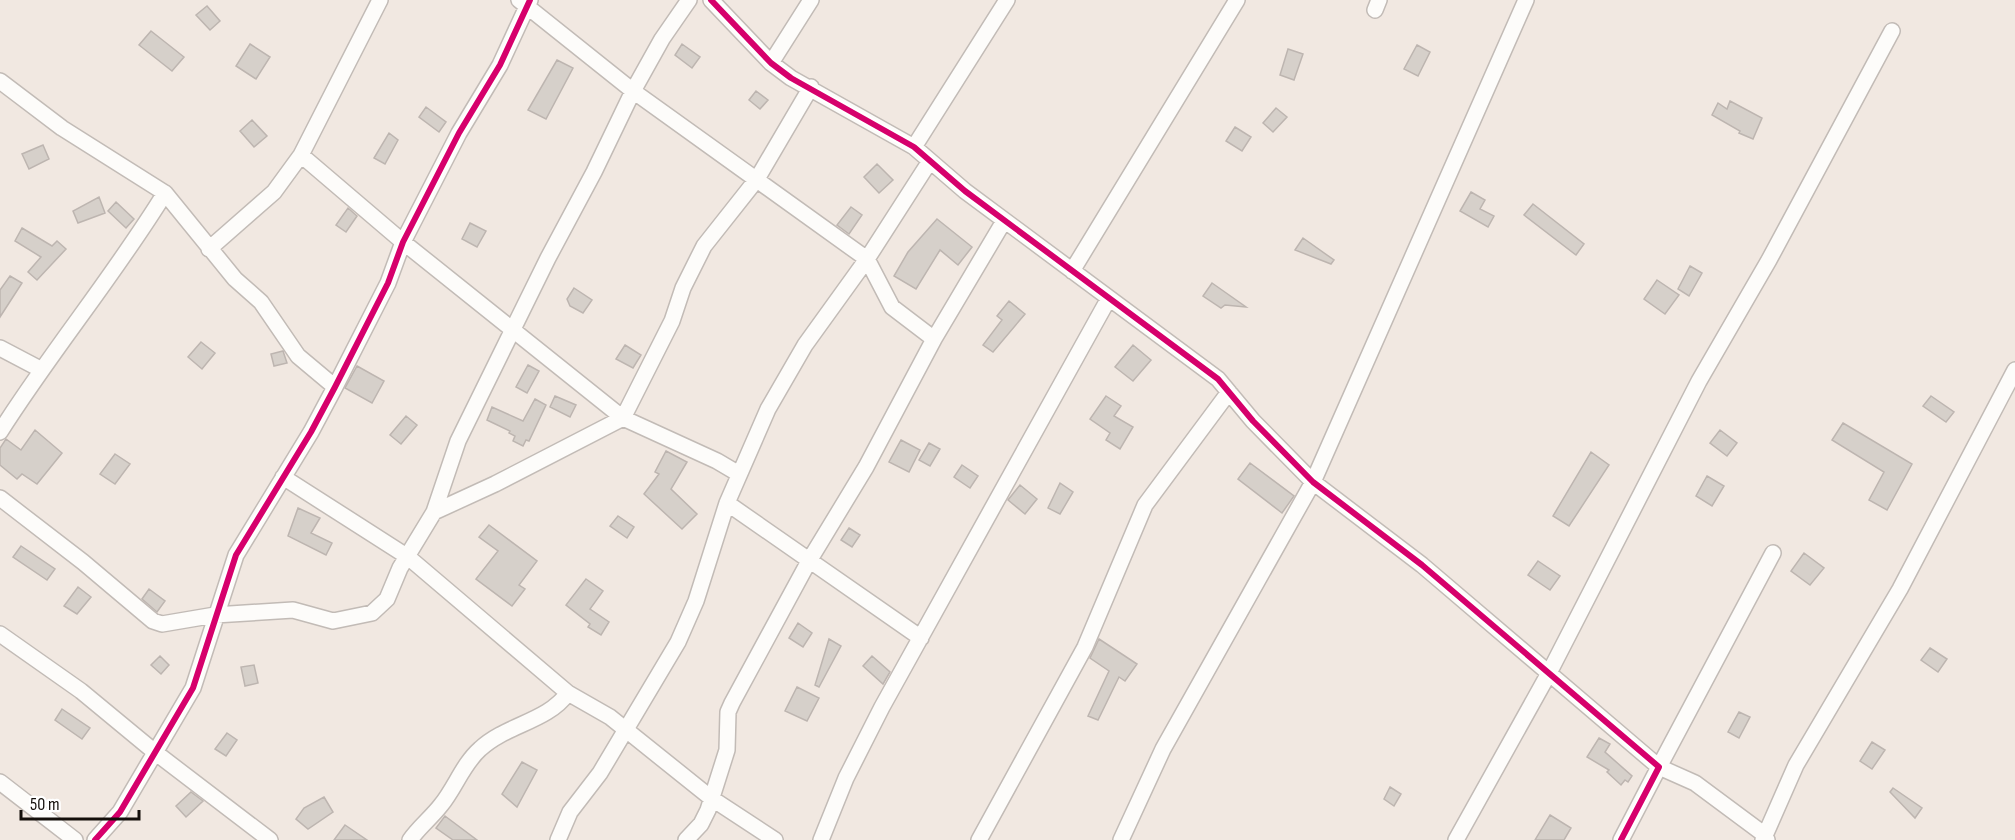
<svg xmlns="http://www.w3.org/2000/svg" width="2015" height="840" viewBox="0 0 2015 840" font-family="'Sofia Sans Condensed',sans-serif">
	<rect width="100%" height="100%" fill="#f1e8e1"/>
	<path fill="#d6d0ca" stroke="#bdb5b0" stroke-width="1.5" d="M 207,6 L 220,21 L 210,30 L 196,15 Z
		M 151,31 L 184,57 L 172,71 L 139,45 Z
		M 250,44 L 270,57 L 256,79 L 236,66 Z
		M 682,44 L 700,57 L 692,68 L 675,55 Z
		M 1417,45 L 1430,52 L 1418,76 L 1404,69 Z
		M 1288,49 L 1303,54 L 1294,80 L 1280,75 Z
		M 557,60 L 573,68 L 546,119 L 528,110 Z
		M 756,91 L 768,100 L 760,109 L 749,100 Z
		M 1730,101 L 1762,118 L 1753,139 L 1739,133 L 1740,131 L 1712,115 L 1718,103 L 1727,109 Z
		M 426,107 L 446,122 L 439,132 L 419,117 Z
		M 1276,108 L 1287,117 L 1273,132 L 1263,123 Z
		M 252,120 L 267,136 L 254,147 L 240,131 Z
		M 1235,127 L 1251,137 L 1242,151 L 1226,141 Z
		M 389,133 L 398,140 L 385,164 L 374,158 Z
		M 43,145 L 49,159 L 29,169 L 22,154 Z
		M 877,164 L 893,180 L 879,193 L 864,177 Z
		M 1471,192 L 1485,200 L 1480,209 L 1494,216 L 1488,227 L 1460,211 Z
		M 99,197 L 105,213 L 78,223 L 73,211 Z
		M 116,202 L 134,219 L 126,228 L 108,211 Z
		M 1533,204 L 1584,244 L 1576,255 L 1524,215 Z
		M 851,207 L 862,215 L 849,234 L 837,225 Z
		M 348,208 L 357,216 L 346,232 L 336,225 Z
		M 937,219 L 972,247 L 958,265 L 940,250 L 916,289 L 894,276 L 908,252 Z
		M 470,223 L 486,231 L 477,247 L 462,239 Z
		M 22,228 L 52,246 L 57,241 L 66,249 L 37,280 L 28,272 L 41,257 L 15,241 Z
		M 1303,238 L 1334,260 L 1331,264 L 1295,250 Z
		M 1690,266 L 1702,273 L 1689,296 L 1678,289 Z
		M 10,276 L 22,283 L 0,317 L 0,290 Z
		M 1657,280 L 1679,295 L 1665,314 L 1644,299 Z
		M 1212,283 L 1246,307 L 1225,305 L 1221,308 L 1203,296 Z
		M 574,288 L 592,300 L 583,313 L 570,306 L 567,299 Z
		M 1009,301 L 1025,314 L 993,352 L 983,345 L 1002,320 L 997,316 Z
		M 201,342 L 215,353 L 202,369 L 188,357 Z
		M 625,345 L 641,355 L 633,368 L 616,359 Z
		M 1133,345 L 1151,360 L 1133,381 L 1115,367 Z
		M 283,351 L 287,363 L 274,366 L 271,354 Z
		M 528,365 L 539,371 L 527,393 L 516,387 Z
		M 357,366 L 384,381 L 372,403 L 345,388 Z
		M 555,396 L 576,405 L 570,417 L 550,407 Z
		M 1106,396 L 1121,406 L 1114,416 L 1133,427 L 1120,449 L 1106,440 L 1110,433 L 1090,419 Z
		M 1931,396 L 1954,412 L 1946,422 L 1923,406 Z
		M 535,399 L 546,405 L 529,441 L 526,440 L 523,446 L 513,441 L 515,436 L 509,433 L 510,431 L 487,420 L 492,407 L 523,421 Z
		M 406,416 L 417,425 L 401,444 L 390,435 Z
		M 1843,423 L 1912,464 L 1887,510 L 1869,500 L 1884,472 L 1832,440 Z
		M 35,430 L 62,453 L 37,484 L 22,474 L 17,479 L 0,465 L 0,448 L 6,439 L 21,450 Z
		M 1720,430 L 1737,443 L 1727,456 L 1710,443 Z
		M 901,440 L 920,450 L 909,472 L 889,462 Z
		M 929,443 L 940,449 L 930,466 L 919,460 Z
		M 666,451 L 687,462 L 671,489 L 697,514 L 682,529 L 644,494 L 659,474 L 655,472 Z
		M 1591,452 L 1609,465 L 1569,526 L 1553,516 Z
		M 115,454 L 130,464 L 115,484 L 100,474 Z
		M 1250,463 L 1294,496 L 1282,513 L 1238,479 Z
		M 962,465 L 978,476 L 970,488 L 954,477 Z
		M 1707,476 L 1724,486 L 1712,506 L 1696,496 Z
		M 1060,483 L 1073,492 L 1060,514 L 1048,508 Z
		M 1020,485 L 1037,499 L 1025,514 L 1008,500 Z
		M 298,508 L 320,518 L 311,533 L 332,543 L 326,555 L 288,536 Z
		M 618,516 L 634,527 L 627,538 L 610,526 Z
		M 489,525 L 537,561 L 519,585 L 525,589 L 512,606 L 476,579 L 498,551 L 479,537 Z
		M 849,528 L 860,535 L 852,547 L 841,540 Z
		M 21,546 L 55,569 L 47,580 L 13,557 Z
		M 1804,553 L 1824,568 L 1810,585 L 1791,571 Z
		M 1538,561 L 1560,576 L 1550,590 L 1528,575 Z
		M 586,579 L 603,591 L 590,609 L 609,622 L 601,635 L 588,627 L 590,624 L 566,605 Z
		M 78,587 L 91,597 L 77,614 L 64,606 Z
		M 149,589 L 165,601 L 157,612 L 142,599 Z
		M 798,623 L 812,633 L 803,647 L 789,638 Z
		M 829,639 L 841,646 L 819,687 L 815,685 Z
		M 1099,639 L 1137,664 L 1125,681 L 1119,677 L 1098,720 L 1088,716 L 1109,671 L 1090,658 Z
		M 1930,648 L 1947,659 L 1938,672 L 1921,660 Z
		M 160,656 L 169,665 L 161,674 L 151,665 Z
		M 872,656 L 890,672 L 883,684 L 863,666 Z
		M 254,665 L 258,683 L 245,686 L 241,667 Z
		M 797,687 L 819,698 L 807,721 L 785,711 Z
		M 62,709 L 90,728 L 82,739 L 55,720 Z
		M 1739,712 L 1750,717 L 1739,738 L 1728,732 Z
		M 227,733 L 237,740 L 226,756 L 215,749 Z
		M 1599,738 L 1610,744 L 1605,752 L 1632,776 L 1628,782 L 1625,780 L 1621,785 L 1607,772 L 1609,770 L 1587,757 Z
		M 1872,742 L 1885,750 L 1872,769 L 1860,761 Z
		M 522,762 L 537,770 L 517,807 L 502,794 Z
		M 1390,787 L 1401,794 L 1394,806 L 1384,799 Z
		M 1893,788 L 1922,808 L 1915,818 L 1890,792 Z
		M 191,792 L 203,801 L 186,817 L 176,806 Z
		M 324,797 L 333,812 L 308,829 L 296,819 L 304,808 Z
		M 1550,815 L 1571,828 L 1564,840 L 1535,840 Z
		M 445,816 L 477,840 L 453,840 L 436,828 Z
		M 345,825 L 367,840 L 334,840 Z"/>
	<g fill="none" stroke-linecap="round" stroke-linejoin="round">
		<g stroke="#c2bbb6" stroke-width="18">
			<path id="street" d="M 519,0 L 633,91 L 867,259 L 892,307 L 934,339
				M 711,0 L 771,63 L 791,78 L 914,147 L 965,191 L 1218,379 L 1253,421 L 1313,482 L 1422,565 L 1659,767 L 1621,840
				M 1375,10 L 1379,0
				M 771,63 L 811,0
				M 0,81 L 62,128 L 165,193 L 235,279 L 261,302 L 298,356 L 335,387
				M 914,147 L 1007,0
				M 301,155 L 403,242 L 623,418 L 672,321 L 683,288 L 704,246 L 757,179 L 811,87
				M 209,249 L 274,192 L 301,155 L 380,0
				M 1072,271 L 1237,0
				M 0,348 L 40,369
				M 0,432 C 52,350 114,276 165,193
				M 283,477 L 408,557 L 568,693
				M 0,498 L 83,562 L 153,621 L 162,624 L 215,615 L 293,610 L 333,621 L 372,613 L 387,599 L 400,568 L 434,512 L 495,484 L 623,418 L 717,461 L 739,474
				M 727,503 L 921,638
				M 434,512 L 458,441 L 548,258 L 594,172 L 633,91 L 662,39 L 689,0
				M 0,634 L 81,691 L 156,753 L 270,840
				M 0,782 L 75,840
				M 95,840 L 120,812 L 193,688 L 236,555 L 311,432 L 335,387 L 388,283 L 403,242 L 459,133 L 500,65 L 530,0
				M 410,840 C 419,827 431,818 441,805 C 455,788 463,764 480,749 C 507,724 547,722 568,693 L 610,717 L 711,798 L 775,840
				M 558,840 L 570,812 L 600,773 L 678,642 L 696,601 L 727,503 L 768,409 L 805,345 L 867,259 L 930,161
				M 686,840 L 701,824 L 708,810 L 727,750 L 728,712 L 732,703 L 809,561 L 866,467 L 934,339 L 1004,221
				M 821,840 L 846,778 L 882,707 L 1109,298
				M 979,840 L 1085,647 L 1145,505 L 1229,392
				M 1121,840 L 1163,749 L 1313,482 L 1526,0
				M 1456,840 L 1549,673 L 1699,381 L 1769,260 L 1892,31
				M 1763,840 L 1796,765 L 1900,589 L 2015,370
				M 1767,840 L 1765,835 L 1695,783 L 1659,767 L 1773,553"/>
		</g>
		<use href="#street" stroke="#fdfcfa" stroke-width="15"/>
		<g stroke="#fff" stroke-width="10">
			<path id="cycleway" d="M 711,0 L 771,63 L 791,78 L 914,147 L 965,191 L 1218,379 L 1253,421 L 1313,482 L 1422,565 L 1659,767 L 1621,840
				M 95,840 L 120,812 L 193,688 L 236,555 L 311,432 L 335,387 L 388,283 L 403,242 L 459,133 L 500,65 L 530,0"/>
		</g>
		<use href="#cycleway" stroke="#d6006c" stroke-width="6"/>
	</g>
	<path d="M21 810v9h118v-9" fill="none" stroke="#140f0b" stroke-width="3"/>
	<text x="30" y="810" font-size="18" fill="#140f0b" stroke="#ffffff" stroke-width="4.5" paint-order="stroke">50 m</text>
</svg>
